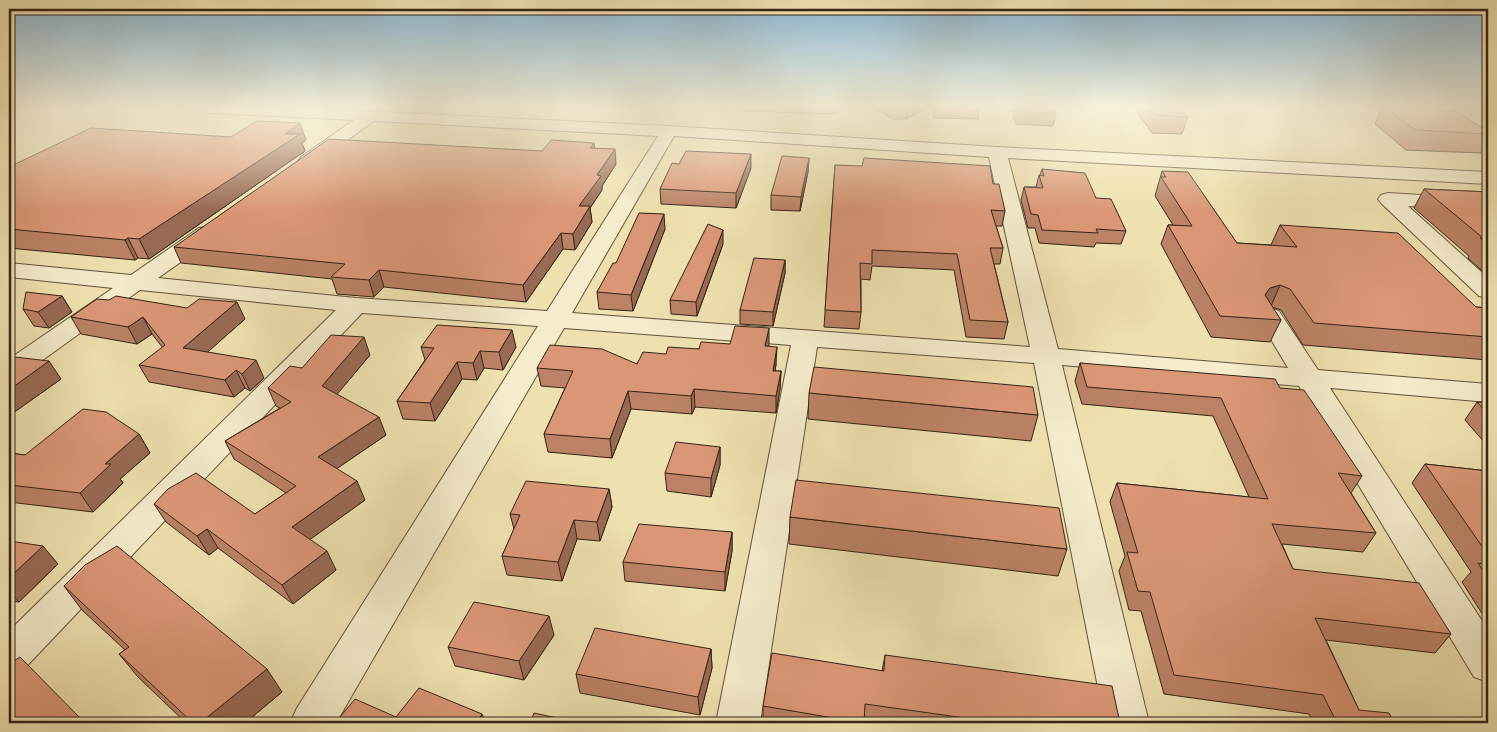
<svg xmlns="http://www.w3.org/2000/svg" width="1497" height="732" viewBox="0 0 1497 732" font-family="'IM FELL English',serif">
	<rect width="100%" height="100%" fill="#efe1af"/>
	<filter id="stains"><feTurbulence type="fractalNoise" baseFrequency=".004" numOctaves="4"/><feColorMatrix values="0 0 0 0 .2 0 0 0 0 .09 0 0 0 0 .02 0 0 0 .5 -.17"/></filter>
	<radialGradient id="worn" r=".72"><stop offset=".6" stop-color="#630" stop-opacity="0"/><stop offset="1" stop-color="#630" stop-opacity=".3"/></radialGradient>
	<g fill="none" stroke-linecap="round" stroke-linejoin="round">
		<g stroke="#64533d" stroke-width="2">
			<path id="minor" d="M 203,108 L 300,108 L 669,126 L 997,147 L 1488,172 L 1488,184 L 1008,158 L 1058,349 L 1288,368 L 1257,316 L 1261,311 L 1270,308 L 1279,311 L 1318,370 L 1488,384 L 1488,402 L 1330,388 L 1488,630 L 1488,682 L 1474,677 L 1299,386 L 1062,365 L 1149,723 L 1105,723 L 1034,363 L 817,347 L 760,723 L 716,723 L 791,345 L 564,328 L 336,723 L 290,723 L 297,708 L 538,326 L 362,313 L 23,670 L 9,675 L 9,631 L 336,310 L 140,290 L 19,377 L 9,379 L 9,359 L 113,288 L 9,277 L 9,263 L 131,275 L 199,228 L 207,227 L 215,228 L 218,233 L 215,238 L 158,278 L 356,298 L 547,311 L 658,136 L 374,121 L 313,165 L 307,167 L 301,165 L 298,161 L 301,157 L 354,120 L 211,113 L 205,111 ZM 674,136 L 989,157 L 1030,347 L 572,313 Z
				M 1388,193 L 1488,199 L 1488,211 L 1408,206 L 1488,278 L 1488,298 L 1479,296 L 1381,203 L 1378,199 L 1381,195 Z"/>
		</g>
		<use href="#minor" fill="#f5eccb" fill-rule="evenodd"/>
	</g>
	<path fill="#bb8265" stroke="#352417" d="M 708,108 L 837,108 L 836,114 L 708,110 Z
		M 875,108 L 926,108 L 906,119 L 892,119 Z
		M 932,108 L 980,108 L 978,119 L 934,118 Z
		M 1011,108 L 1053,108 L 1056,113 L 1053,126 L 1016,124 Z
		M 1134,108 L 1181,108 L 1188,117 L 1182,134 L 1152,133 Z
		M 1379,108 L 1416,108 L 1488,132 L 1488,140 L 1481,153 L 1406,150 L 1375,124 L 1381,110 Z
		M 231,137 L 306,140 L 302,143 L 305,151 L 149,259 L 138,258 L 135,260 L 9,248 L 9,167 Z
		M 595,148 L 616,164 L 602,186 L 602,190 L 590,208 L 592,222 L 575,250 L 563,249 L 526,302 L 384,287 L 374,297 L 337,294 L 332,279 L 181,263 L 174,247 L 542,151 Z
		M 809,158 L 808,172 L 800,211 L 771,210 L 771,195 Z
		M 835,165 L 993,184 L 1005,211 L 1002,226 L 996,226 L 1003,248 L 1000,264 L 994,264 L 1008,322 L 1004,339 L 966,337 L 954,270 L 872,266 L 870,280 L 861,279 L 861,312 L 859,329 L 824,327 Z
		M 751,168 L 736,208 L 661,204 L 660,189 Z
		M 1042,169 L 1096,198 L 1126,231 L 1121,244 L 1096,243 L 1094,247 L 1039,243 L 1035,228 L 1028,228 L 1021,200 L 1024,187 L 1036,187 L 1039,175 L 1040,175 Z
		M 1162,171 L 1237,243 L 1271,245 L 1280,225 L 1476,307 L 1488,308 L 1488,360 L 1303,345 L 1281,310 L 1272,307 L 1281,320 L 1270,342 L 1211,337 L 1161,244 L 1168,225 L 1173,225 L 1155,196 Z
		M 1424,189 L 1488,192 L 1488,276 L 1468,258 L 1469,256 L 1414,208 Z
		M 665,229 L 633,311 L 599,309 L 597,292 L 616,263 Z
		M 723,244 L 697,316 L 671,314 L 670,300 Z
		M 785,260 L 785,273 L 773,326 L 740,324 L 740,310 Z
		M 62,296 L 72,312 L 49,328 L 34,326 L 23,309 Z
		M 71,317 L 245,319 L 207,352 L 264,378 L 250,391 L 245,388 L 234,397 L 149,382 L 139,365 L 163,348 L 152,334 L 137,344 L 81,334 Z
		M 769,346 L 776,364 L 775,371 L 781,371 L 780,389 L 776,413 L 695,407 L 692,414 L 631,409 L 612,458 L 548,452 L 544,434 L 565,388 L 541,386 L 537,368 L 637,364 L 666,354 L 699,349 Z
		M 421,347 L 516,347 L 503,370 L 484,368 L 477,380 L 462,379 L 435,421 L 403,419 L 397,401 L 425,360 Z
		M 370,355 L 337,394 L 386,435 L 336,469 L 365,500 L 310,539 L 336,570 L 293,604 L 218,548 L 209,555 L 166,522 L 154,504 L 255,514 L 286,493 L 234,459 L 225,441 L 280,408 L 276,406 L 268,388 L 302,368 Z
		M 9,361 L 61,379 L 13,413 L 9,413 Z
		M 1080,363 L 1280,388 L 1362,476 L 1351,493 L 1376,533 L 1363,552 L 1282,544 L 1293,569 L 1451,634 L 1435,653 L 1326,640 L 1359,710 L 1395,723 L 1314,723 L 1309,714 L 1164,694 L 1141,611 L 1129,610 L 1119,571 L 1125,556 L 1110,502 L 1117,483 L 1249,497 L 1213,416 L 1082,404 L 1075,381 Z
		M 809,393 L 1038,415 L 1031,441 L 808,419 Z
		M 1477,402 L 1488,403 L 1488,443 L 1485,443 L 1465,420 Z
		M 139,434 L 150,453 L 120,479 L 123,483 L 93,512 L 9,502 L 9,453 L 25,455 Z
		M 720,447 L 720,465 L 711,497 L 667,491 L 665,473 Z
		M 1425,464 L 1488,471 L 1488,623 L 1462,582 L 1471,572 L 1412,483 Z
		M 609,489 L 612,507 L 600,541 L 577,539 L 562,581 L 507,575 L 502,556 L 514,529 L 510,514 Z
		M 790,517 L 1067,549 L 1058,576 L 789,544 Z
		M 732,532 L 732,551 L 725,591 L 625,581 L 623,562 Z
		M 9,541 L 58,564 L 19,602 L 9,601 Z
		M 64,586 L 282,692 L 245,723 L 186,723 L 138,677 L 119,654 L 125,650 L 82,610 Z
		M 554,635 L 524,680 L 455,666 L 448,647 Z
		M 711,649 L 712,668 L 700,715 L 580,693 L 576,674 Z
		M 885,655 L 1120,723 L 763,723 L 763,706 L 882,671 Z"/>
	<path fill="#996a53" stroke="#352417" d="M 907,108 L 926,108 L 906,119 Z
		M 300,123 L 306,140 L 302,143 L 305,151 L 149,259 L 139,239 L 285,134 Z
		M 594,143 L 596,156 L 590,148 Z
		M 615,149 L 616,164 L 602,186 L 602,190 L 590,208 L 592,222 L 575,250 L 573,234 L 579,206 L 597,175 Z
		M 751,154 L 751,168 L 736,208 L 736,193 Z
		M 809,158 L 808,172 L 800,211 L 801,197 Z
		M 664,214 L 665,229 L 633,311 L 631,295 Z
		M 723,230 L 723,244 L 697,316 L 696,302 Z
		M 561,233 L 563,249 L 526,302 L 523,285 Z
		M 128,238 L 138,258 L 135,260 L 125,240 Z
		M 785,260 L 785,273 L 773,326 L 773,312 Z
		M 379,270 L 384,287 L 374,297 L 369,280 Z
		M 1280,285 L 1271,306 L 1265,295 L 1270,288 Z
		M 62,296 L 72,312 L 49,328 L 38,312 Z
		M 237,302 L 245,319 L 192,366 L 183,348 Z
		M 143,317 L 152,334 L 137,344 L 128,327 Z
		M 769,328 L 769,345 L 765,364 L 765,346 Z
		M 512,330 L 516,347 L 503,370 L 499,352 Z
		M 364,337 L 370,355 L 329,404 L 322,386 Z
		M 777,347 L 776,364 L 773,388 L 773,371 Z
		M 480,351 L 484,368 L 477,380 L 473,363 Z
		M 256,360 L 264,378 L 250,391 L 242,374 Z
		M 49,361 L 61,379 L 13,413 L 9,407 L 9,390 Z
		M 457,362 L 462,379 L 435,421 L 430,403 Z
		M 236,370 L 245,388 L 234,397 L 225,380 Z
		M 781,371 L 780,389 L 776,413 L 776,396 Z
		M 694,389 L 695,407 L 692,414 L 691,396 Z
		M 628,391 L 631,409 L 612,458 L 610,439 Z
		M 379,417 L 386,435 L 326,476 L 318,457 Z
		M 139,434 L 150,453 L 120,479 L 123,483 L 93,512 L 80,493 L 105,464 Z
		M 720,447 L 720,465 L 711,497 L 711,478 Z
		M 357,481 L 365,500 L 301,546 L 292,527 Z
		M 609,489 L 612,507 L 600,541 L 597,522 Z
		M 574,520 L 577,539 L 562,581 L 558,562 Z
		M 207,529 L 218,548 L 209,555 L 197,536 Z
		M 732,532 L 732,551 L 725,591 L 725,572 Z
		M 43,546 L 58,564 L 19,602 L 9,591 L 9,578 Z
		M 327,551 L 336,570 L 293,604 L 282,585 Z
		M 549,616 L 554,635 L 524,680 L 519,661 Z
		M 711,649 L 712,668 L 700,715 L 698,697 Z
		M 267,669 L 282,692 L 245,723 L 200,723 Z
		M 482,714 L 486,723 L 476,723 Z"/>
	<path fill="#da9776" stroke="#352417" d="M 1018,108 L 1053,108 L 1056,113 L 1019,111 Z
		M 1152,108 L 1181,108 L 1188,117 L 1157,115 Z
		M 1385,108 L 1416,108 L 1455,110 L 1488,132 L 1488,134 L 1415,130 Z
		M 257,121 L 300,123 L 285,134 L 300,134 L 139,239 L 128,238 L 125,240 L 9,229 L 9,167 L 91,128 L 231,137 Z
		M 329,139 L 542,151 L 551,140 L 594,143 L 590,148 L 615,149 L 597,175 L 601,176 L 579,206 L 590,206 L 573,234 L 561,233 L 523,285 L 379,270 L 369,280 L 331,277 L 345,264 L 174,247 Z
		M 686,151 L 751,154 L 736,193 L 660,189 L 672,163 L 679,164 Z
		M 782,156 L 809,158 L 801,197 L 771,195 Z
		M 864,158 L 990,166 L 993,184 L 999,184 L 1005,211 L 991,210 L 1003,248 L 990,248 L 1008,322 L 970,320 L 957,254 L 872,250 L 872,264 L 860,263 L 861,312 L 825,310 L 835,165 L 862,166 Z
		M 1042,169 L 1085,173 L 1096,198 L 1111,199 L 1126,231 L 1096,229 L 1098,233 L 1042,230 L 1038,215 L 1031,214 L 1024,187 L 1043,188 L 1039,175 L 1044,176 Z
		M 1162,171 L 1188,172 L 1237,243 L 1297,247 L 1280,225 L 1398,233 L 1476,307 L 1488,308 L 1488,337 L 1314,323 L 1290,289 L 1280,285 L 1270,288 L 1265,295 L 1281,320 L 1220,316 L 1168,225 L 1192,226 L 1161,177 L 1166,177 Z
		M 1424,189 L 1488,192 L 1488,244 L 1480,238 L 1483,238 Z
		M 639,213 L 664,214 L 631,295 L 597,292 L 613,263 L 616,263 Z
		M 708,224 L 723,230 L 696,302 L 670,300 Z
		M 754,258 L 785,260 L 773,312 L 740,310 Z
		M 26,292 L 62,296 L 38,312 L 23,309 Z
		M 116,296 L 187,308 L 199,299 L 237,302 L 183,348 L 256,360 L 242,374 L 236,370 L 225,380 L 139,365 L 165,345 L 143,317 L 128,327 L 71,317 L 97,299 L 109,300 Z
		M 437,325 L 512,330 L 499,352 L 480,351 L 473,363 L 457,362 L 430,403 L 397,401 L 434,348 L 421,347 Z
		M 735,326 L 769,328 L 765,346 L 777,347 L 773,371 L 781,371 L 776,396 L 694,389 L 691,396 L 628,391 L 610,439 L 544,434 L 573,371 L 537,368 L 550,345 L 602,349 L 637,364 L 643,352 L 666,354 L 668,347 L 699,349 L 701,342 L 730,344 Z
		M 331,335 L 364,337 L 322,386 L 379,417 L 318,457 L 357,481 L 292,527 L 327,551 L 282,585 L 207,529 L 197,536 L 154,504 L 168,489 L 196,473 L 255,514 L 296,486 L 225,441 L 291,402 L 268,388 L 290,366 L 302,368 Z
		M 15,357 L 49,361 L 9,390 L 9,361 Z
		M 1080,363 L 1275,379 L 1280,388 L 1304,390 L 1362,476 L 1338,473 L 1376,533 L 1272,524 L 1293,569 L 1419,583 L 1451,634 L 1315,618 L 1359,710 L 1389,713 L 1395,723 L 1337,723 L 1323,695 L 1174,675 L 1150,592 L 1138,591 L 1127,552 L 1138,553 L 1117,483 L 1268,499 L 1221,398 L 1087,387 Z
		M 814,367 L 1033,387 L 1038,415 L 809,393 Z
		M 1477,402 L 1488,403 L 1488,414 Z
		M 83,409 L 106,412 L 139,434 L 105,464 L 111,464 L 80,493 L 9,485 L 9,453 L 25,455 Z
		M 676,442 L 720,447 L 711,478 L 665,473 Z
		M 1425,464 L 1488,471 L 1488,555 Z
		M 796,480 L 1059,508 L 1067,549 L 790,517 Z
		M 526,481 L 609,489 L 597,522 L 574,520 L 558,562 L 502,556 L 520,515 L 510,514 Z
		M 639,524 L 732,532 L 725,572 L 623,562 Z
		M 9,541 L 43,546 L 9,578 Z
		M 117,546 L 267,669 L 200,723 L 193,723 L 119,654 L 129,647 L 64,586 L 85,565 Z
		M 1478,563 L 1488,565 L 1488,579 Z
		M 474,602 L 549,616 L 519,661 L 448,647 Z
		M 595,628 L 711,649 L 698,697 L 576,674 Z
		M 772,653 L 884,671 L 885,655 L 1112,686 L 1120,723 L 1001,723 L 865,704 L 864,723 L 863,723 L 763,706 Z
		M 20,657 L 85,723 L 9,723 L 9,664 Z
		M 419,688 L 482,714 L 476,723 L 335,723 L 355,699 L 396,717 Z
		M 534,713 L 580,723 L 530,723 Z"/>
	<linearGradient id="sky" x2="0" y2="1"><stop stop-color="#8ab7d4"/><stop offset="0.51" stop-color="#f8f2db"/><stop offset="1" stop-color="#f8f2db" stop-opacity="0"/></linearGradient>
	<rect width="1497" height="210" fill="url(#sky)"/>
	<rect width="1497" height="732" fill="none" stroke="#efe1af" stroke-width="30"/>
	<rect x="10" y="10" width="1477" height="712" fill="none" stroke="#352417" stroke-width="2.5"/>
	<rect x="15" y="15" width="1467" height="702" fill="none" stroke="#352417"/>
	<rect width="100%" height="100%" filter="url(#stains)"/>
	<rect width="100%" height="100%" fill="url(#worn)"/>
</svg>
